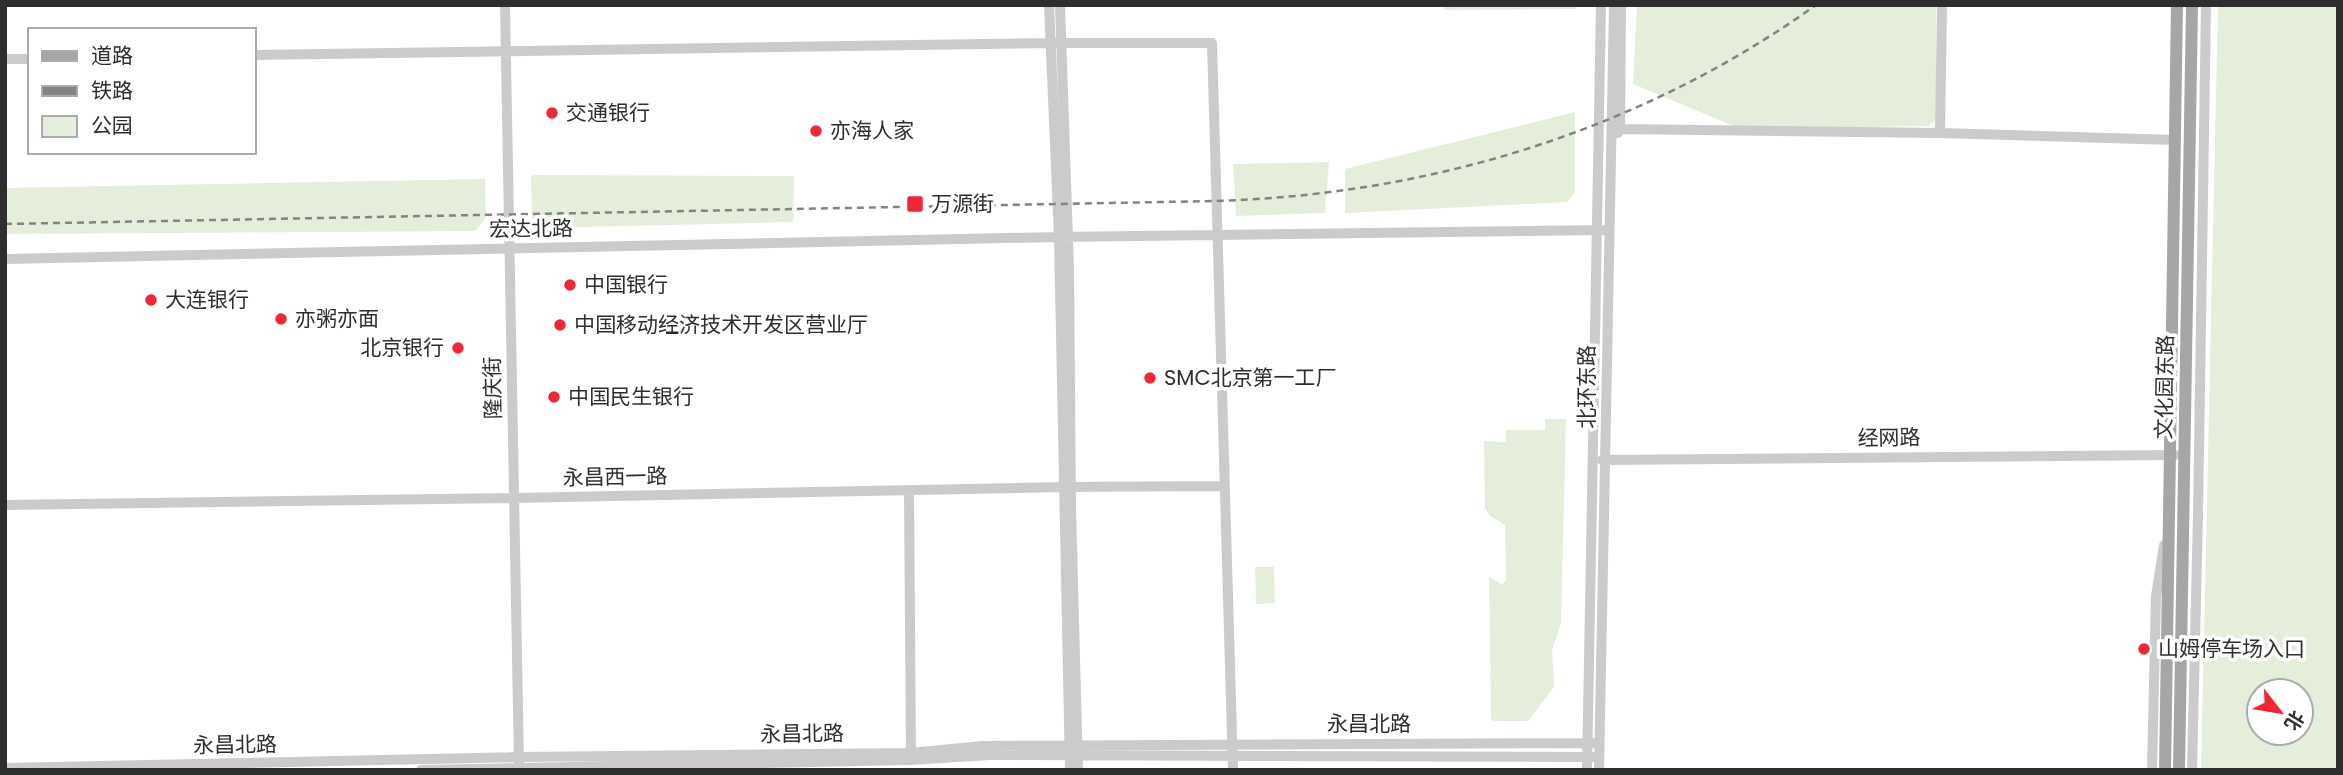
<svg xmlns="http://www.w3.org/2000/svg" width="2343" height="775" viewBox="0 0 2343 775" font-family="Poppins,'Noto Sans SC',sans-serif">
	<rect width="100%" height="100%" fill="#fff"/>
	<path fill="#e5eddb" fill-rule="evenodd" d="M 1444,5 L 1576,5 L 1576,9 L 1444,10 Z
		M 1637,5 L 1936,5 L 1936,119 L 1929,126 L 1741,129 L 1633,84 Z
		M 2218,5 L 2338,5 L 2338,770 L 2201,770 ZM 2301,691 L 2301,733 L 2259,733 L 2259,691 Z
		M 1575,112 L 1575,191 L 1568,202 L 1345,213 L 1345,169 Z
		M 1329,162 L 1325,213 L 1236,216 L 1233,164 Z
		M 531,175 L 794,176 L 793,222 L 545,228 L 532,217 Z
		M 485,179 L 486,218 L 475,231 L 5,234 L 5,188 Z
		M 1545,419 L 1566,419 L 1561,623 L 1552,650 L 1554,687 L 1528,721 L 1491,721 L 1489,577 L 1502,584 L 1506,581 L 1505,525 L 1490,516 L 1485,508 L 1484,441 L 1506,442 L 1506,430 L 1545,430 Z
		M 1255,567 L 1274,567 L 1275,603 L 1256,604 Z"/>
	<g fill="none" stroke-linecap="round" stroke-linejoin="round">
		<path stroke="#cbcbcb" stroke-width="10" d="M 505,5 L 519,764
			M 1049,5 L 1059,237 L 1070,770
			M 1060,5 L 1069,269 L 1071,508 L 1078,770
			M 254,55 L 1050,43 L 1212,43 L 1233,770
			M 5,59 L 30,59
			M 1620,129 L 1940,133 L 2175,140
			M 1618,133 L 1620,129 L 1621,5
			M 1940,133 L 1942,5
			M 5,259 L 1059,237 L 1608,230
			M 1602,460 L 2175,455
			M 909,490 L 911,759
			M 5,505 L 514,498 L 1063,487 L 1225,486
			M 5,768 L 520,757 L 911,753 L 982,746 L 1599,743
			M 421,770 L 911,760 L 989,755 L 1599,757
			M 1587,770 L 1601,5
			M 1599,770 L 1614,5
			M 2152,770 L 2156,596 L 2164,545
			M 2192,770 L 2198,515 L 2206,5"/>
		<path stroke="#a6a6a6" stroke-width="12" d="M 2165,770 L 2177,5
			M 2179,770 L 2192,5"/>
		<path stroke="#838383" stroke-width="2.5" stroke-dasharray="7 5" stroke-linecap="butt" d="M 5,224 L 1214,201 C 1429,195 1640,131 1816,5"/>
	</g>
	<g fill="#ef2739" stroke="#fff" stroke-width="2.5">
		<circle cx="552" cy="113" r="7"/>
		<circle cx="816" cy="131" r="7"/>
		<rect x="906" y="195" width="18" height="18" rx="3.5"/>
		<circle cx="570" cy="285" r="7"/>
		<circle cx="151" cy="300" r="7"/>
		<circle cx="281" cy="319" r="7"/>
		<circle cx="560" cy="325" r="7"/>
		<circle cx="458" cy="348" r="7"/>
		<circle cx="1150" cy="378" r="7"/>
		<circle cx="554" cy="397" r="7"/>
		<circle cx="2144" cy="649" r="7"/>
	</g>
	<g text-anchor="middle" stroke-width="7" stroke-linejoin="round" paint-order="stroke">
		<g font-size="21" fill="#2e2e2e" stroke="#fff" text-anchor="start">
			<text x="566" y="120">交通银行</text>
			<text x="830" y="138">亦海人家</text>
			<text x="931" y="211">万源街</text>
			<text x="584" y="292">中国银行</text>
			<text x="165" y="307">大连银行</text>
			<text x="295" y="326">亦粥亦面</text>
			<text x="574" y="332">中国移动经济技术开发区营业厅</text>
			<text x="444" y="355" text-anchor="end">北京银行</text>
			<text x="1164" y="385">SMC北京第一工厂</text>
			<text x="568" y="404">中国民生银行</text>
			<text x="2158" y="656">山姆停车场入口</text>
		</g>
		<g font-size="21" fill="#2e2e2e" stroke="#fff">
			<text transform="translate(531 229) rotate(-1)" y="7">宏达北路</text>
			<text transform="translate(1587 387) rotate(-90)" y="7">北环东路</text>
			<text transform="translate(2165 387) rotate(-89)" y="7">文化园东路</text>
			<text transform="translate(493 388) rotate(-91)" y="7">隆庆街</text>
			<text transform="translate(1889 438) rotate(-1)" y="7">经网路</text>
			<text transform="translate(615 477) rotate(-1)" y="7">永昌西一路</text>
			<text x="1369" y="731">永昌北路</text>
			<text transform="translate(802 734) rotate(-1)" y="7">永昌北路</text>
			<text transform="translate(235 745) rotate(-1)" y="7">永昌北路</text>
		</g>
	</g>
	<rect width="2343" height="775" fill="none" stroke="#2e2e2e" stroke-width="14"/>
	<rect x="28" y="28" width="228" height="126" fill="#ffffff" stroke="#ababab" stroke-width="2"/>
	<rect x="42" y="51" width="35" height="10" fill="#a6a6a6" stroke="#ababab" stroke-width="2"/>
	<text x="91" y="63" font-size="21" fill="#2e2e2e">道路</text>
	<rect x="42" y="86" width="35" height="10" fill="#838383" stroke="#ababab" stroke-width="2"/>
	<text x="91" y="98" font-size="21" fill="#2e2e2e">铁路</text>
	<rect x="42" y="116" width="35" height="21" fill="#e5eddb" stroke="#ababab" stroke-width="2"/>
	<text x="91" y="133" font-size="21" fill="#2e2e2e">公园</text>
	<g transform="translate(2280 712) rotate(121)"><circle r="33" fill="#ffffff" stroke="#ababab" stroke-width="2"/>
	<path d="M0-5L12 26L0 18L-12 26Z" fill="#ef2739"/>
	<text y="-10" font-size="19" font-weight="bold" text-anchor="middle" fill="#2e2e2e">北</text>
	</g>
</svg>
